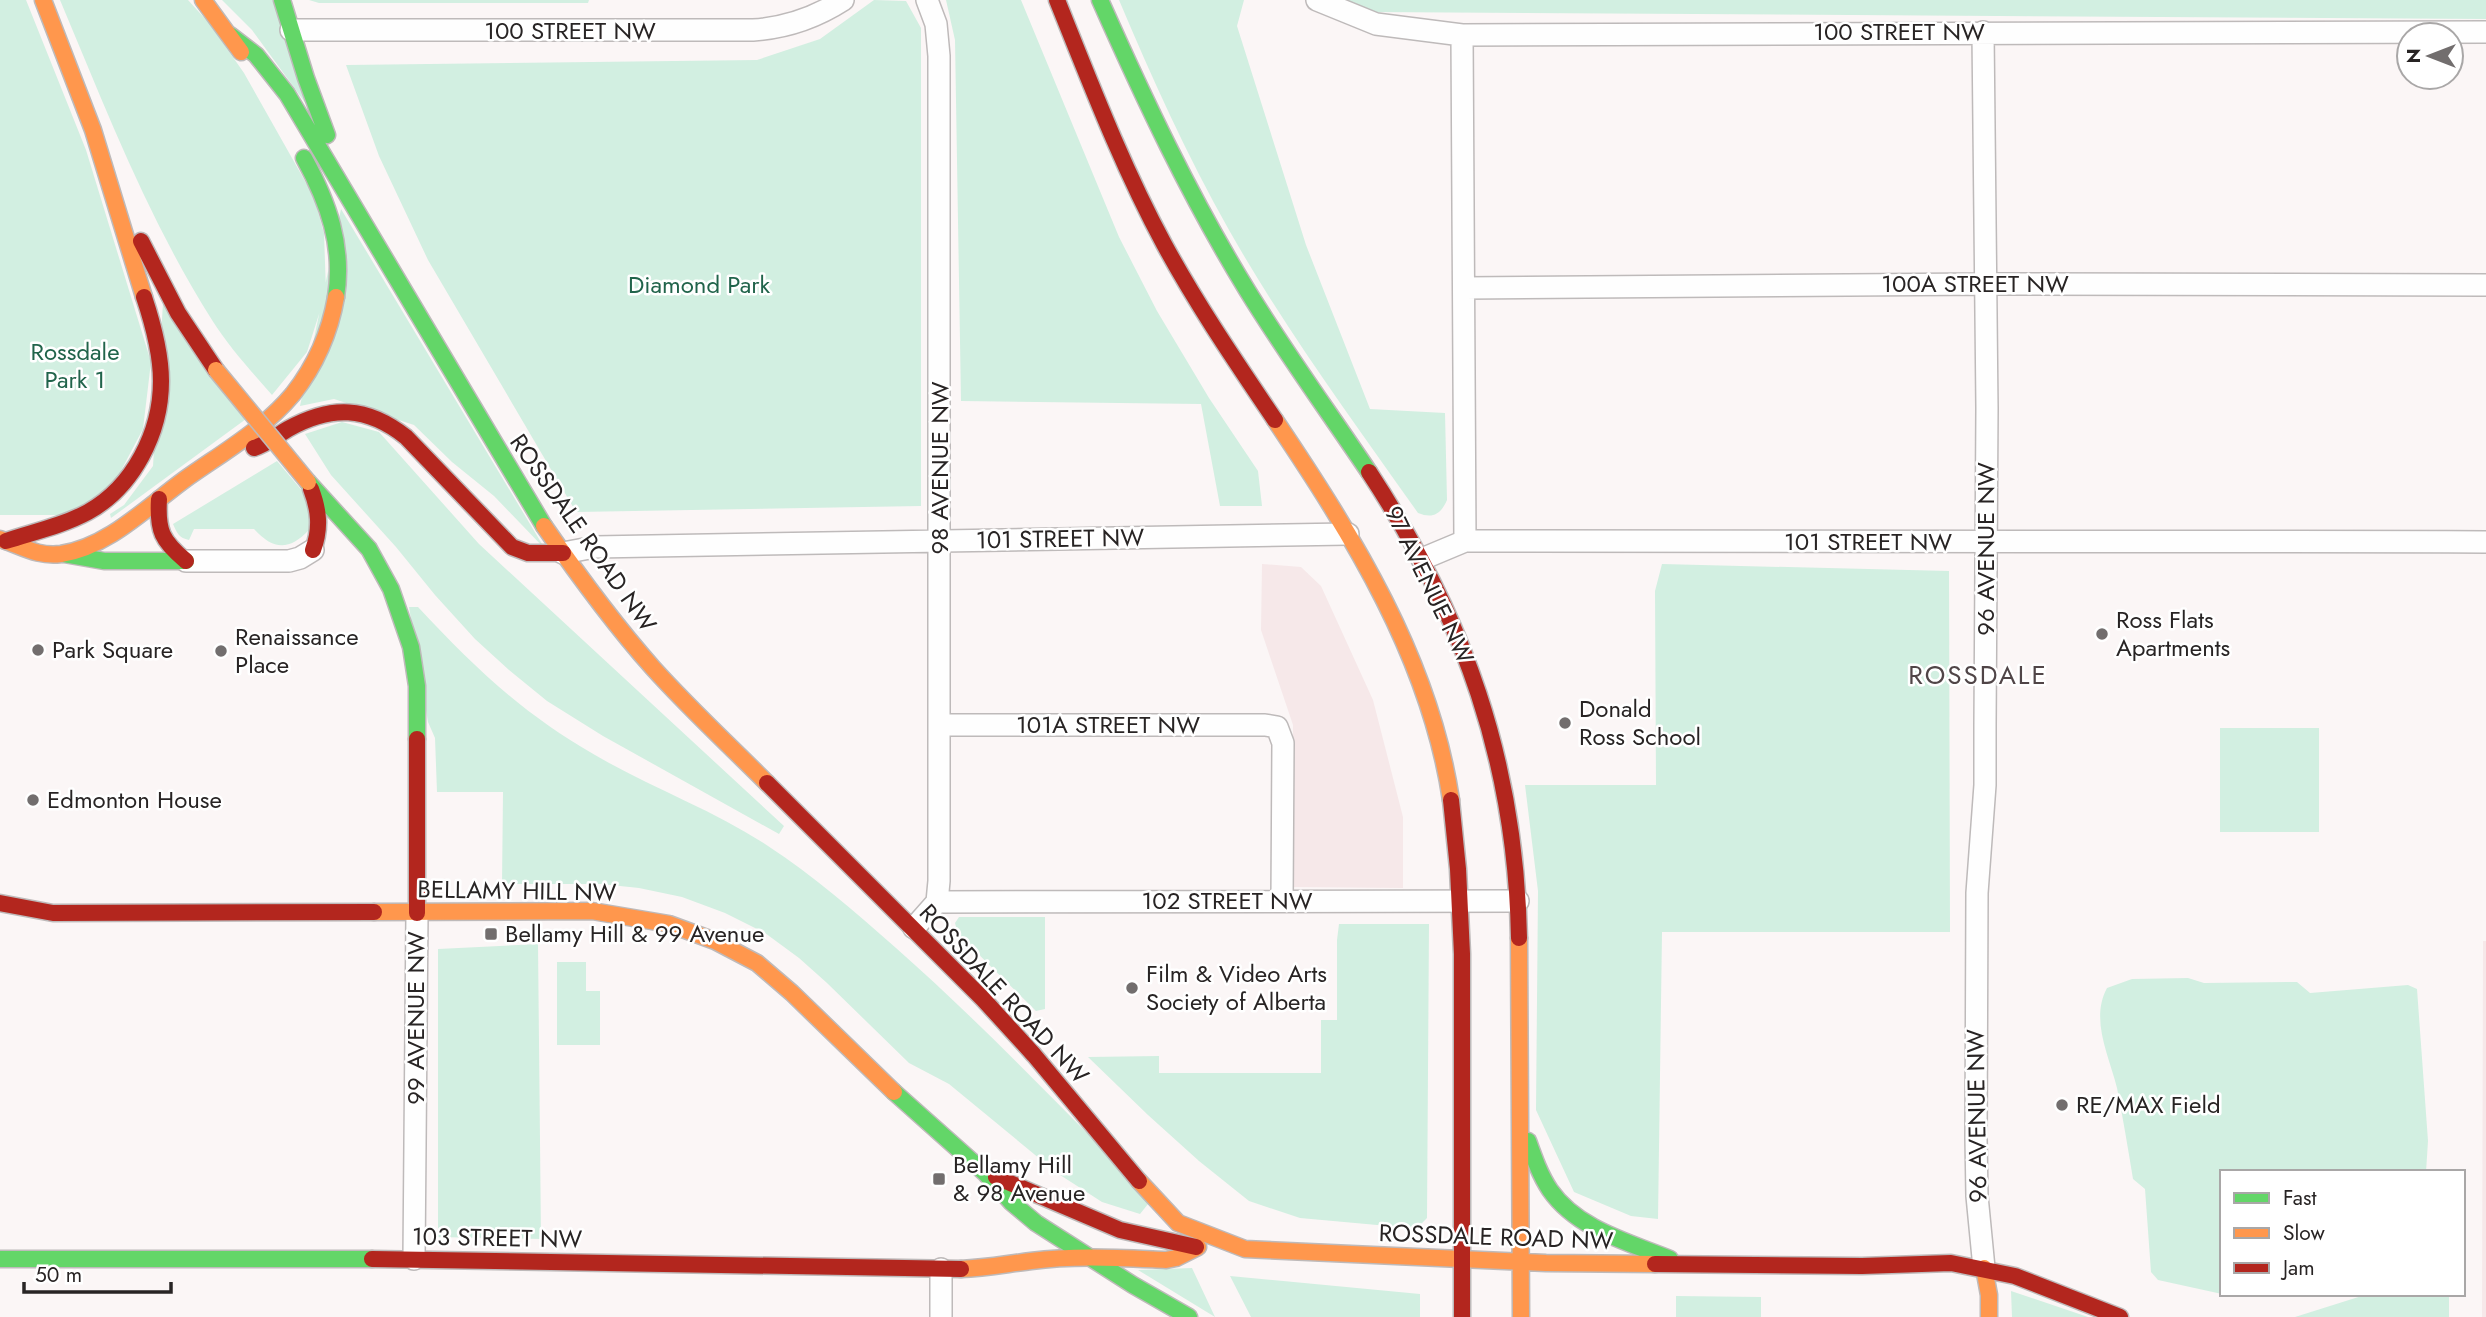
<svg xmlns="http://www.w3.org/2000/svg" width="2486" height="1317" viewBox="0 0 2486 1317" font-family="Jost,sans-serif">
	<rect width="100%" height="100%" fill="#fbf6f6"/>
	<path fill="#f6e8e9" d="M 1262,564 L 1301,567 L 1321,586 L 1373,700 L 1403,817 L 1403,888 L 1294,887 L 1293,725 L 1261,630 Z
		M 2483,941 L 2486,941 L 2486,1317 L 2482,1317 Z"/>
	<path fill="#d2efe1" d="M 0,0 L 26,0 L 86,150 L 151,362 L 143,429 L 115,482 L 77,515 L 0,515 Z
		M 60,0 L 188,0 L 209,23 L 244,73 L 314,197 L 324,233 L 326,292 L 307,352 L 272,395 C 251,371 229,347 212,320 C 148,219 106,109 60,0 Z
		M 222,0 L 274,0 L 309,108 L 252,30 Z
		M 309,0 L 589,0 L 588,3 L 319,3 Z
		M 874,0 L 906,1 L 921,28 L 921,506 L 576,512 L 428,260 L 379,156 L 346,65 L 757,60 L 820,39 Z
		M 946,0 L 1021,0 L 1119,237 L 1157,311 L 1209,398 L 1258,471 L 1262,506 L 1220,506 L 1201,404 L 961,401 L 955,40 Z
		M 1119,0 L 1244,0 L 1237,26 L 1306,245 L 1370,409 L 1445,413 L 1447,500 C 1441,514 1433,519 1418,513 C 1353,421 1285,329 1229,230 C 1187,156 1152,78 1119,0 Z
		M 1347,0 L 2486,0 L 2486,19 L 1370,12 Z
		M 341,209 L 545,549 L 494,496 L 452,462 L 414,425 L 334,399 L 300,406 Z
		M 163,303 L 246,419 L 111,518 L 110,514 L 124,505 L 153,466 Z
		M 342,422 L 379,432 L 479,544 L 784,826 L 779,834 L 603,736 L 547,701 L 509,670 L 475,639 L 435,595 L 396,547 L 331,475 L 305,434 Z
		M 277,461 L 310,500 L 309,530 C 289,551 273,550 254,529 L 194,529 L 189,540 C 179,538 177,533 173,524 Z
		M 1662,564 L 1949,571 L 1950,932 L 1662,932 L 1658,1219 L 1631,1216 L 1574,1192 L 1536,1110 L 1538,891 L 1525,785 L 1656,785 L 1655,591 Z
		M 409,607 L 418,607 C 475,668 522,713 595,755 C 651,788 714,810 768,846 C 814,876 855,912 896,948 C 983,1025 1063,1109 1145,1192 L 1148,1204 L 1140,1214 L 1102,1202 L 1057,1173 L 949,1084 L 909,1063 L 827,983 L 799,958 L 765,933 L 725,913 L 682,897 L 639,888 L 601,884 L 502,884 L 503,792 L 437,792 L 435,738 L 428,722 Z
		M 2220,728 L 2319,728 L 2319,832 L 2220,832 Z
		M 959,917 L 1045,917 L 1045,1009 L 1036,1011 L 958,934 L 955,923 Z
		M 1339,924 L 1429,924 L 1427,1218 L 1420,1225 L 1410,1228 L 1300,1218 L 1249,1201 L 1199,1161 L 1148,1115 L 1088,1057 L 1159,1056 L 1159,1073 L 1321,1073 L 1321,1020 L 1337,1020 L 1337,940 Z
		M 538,944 L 541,1239 L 438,1237 L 438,949 Z
		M 557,962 L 586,962 L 586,991 L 600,991 L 600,1045 L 557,1045 Z
		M 2188,978 L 2204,983 L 2297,982 L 2310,993 L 2408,985 L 2417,989 L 2428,1141 L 2426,1172 L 2222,1172 L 2222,1294 L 2158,1280 L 2151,1272 L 2145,1189 L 2133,1179 C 2128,1149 2123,1118 2117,1088 C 2109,1055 2090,1020 2107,988 L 2132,979 Z
		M 1192,1268 L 1215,1317 L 1138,1270 Z
		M 1230,1276 L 1420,1294 L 1420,1317 L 1251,1317 Z
		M 2011,1291 L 2088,1317 L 2012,1317 Z
		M 2368,1294 L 2449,1294 L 2449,1317 L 2295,1317 Z
		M 1676,1296 L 1761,1297 L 1761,1317 L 1676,1317 Z"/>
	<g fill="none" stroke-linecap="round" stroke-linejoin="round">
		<g stroke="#bebaba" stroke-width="24">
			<path id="street" d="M 1317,0 L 1376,24 L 1462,35 L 2486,32
				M 291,30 L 753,30 C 785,28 815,18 843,0
				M 1983,32 L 1987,408 L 1985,726 L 1985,785 L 1977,893 L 1976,1138 L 1977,1196 L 1984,1268
				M 1462,35 L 1465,541
				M 1465,288 L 1986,284 L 2486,285
				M 563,553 L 595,547 L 1348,534
				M 1422,559 L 1465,541 C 1806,541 2146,539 2486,542
				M 186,561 L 289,561 L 300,558 L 313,550
				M 939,725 L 1265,725 L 1277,727 L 1283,743 L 1282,901
				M 937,902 L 1518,901
				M 914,928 L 937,902 L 939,881 L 939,56 L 936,24 L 927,0
				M 414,1259 L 417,913
				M 941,1269 L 941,1317"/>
		</g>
		<g stroke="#bebaba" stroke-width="19">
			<path id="fast" d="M 282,0 L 306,78 L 327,135
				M 1100,0 C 1144,99 1190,197 1247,290 C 1285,352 1328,411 1369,472
				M 230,35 L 256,55 L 287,94 L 544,526
				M 304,158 C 328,202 344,246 336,297
				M 308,482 L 369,549 L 391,589 L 411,647 L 417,686 L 417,739
				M 64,554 L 104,561 L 186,561
				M 894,1092 L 985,1173 L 1011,1202 L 1036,1223 L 1133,1285 L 1189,1317
				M 1528,1141 C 1534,1158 1540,1175 1550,1190 C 1577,1229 1628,1242 1670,1259
				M 0,1259 L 372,1259"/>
		</g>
		<g stroke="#bebaba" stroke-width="19">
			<path id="slow" d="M 43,0 L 93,130 L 144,297
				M 203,0 L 241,52
				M 1275,420 C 1353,536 1430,659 1451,800
				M 544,526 C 578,575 613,623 653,668 C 689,708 729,745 767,783
				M 0,539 C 22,546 37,557 61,554 C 108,547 147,507 184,480 C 222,453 263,430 293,394 C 315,366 330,332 336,297
				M 374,912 L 592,911 L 669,924 L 715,941 L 757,963 L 792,993 L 894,1092
				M 1519,938 L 1521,1317
				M 1139,1181 L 1178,1223 L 1245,1249 L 1546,1263 L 1655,1264
				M 1984,1268 L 1989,1295 L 1989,1317
				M 961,1269 C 986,1268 1006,1264 1031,1261 C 1076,1255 1121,1258 1166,1260 L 1176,1258 L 1198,1247"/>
		</g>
		<g stroke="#bebaba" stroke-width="19">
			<path id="jam" d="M 1057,0 C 1090,82 1122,166 1164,244 C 1197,305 1236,362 1275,420
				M 141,241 L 178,313 L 216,370
				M 254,448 C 267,444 276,436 288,429 C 331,405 367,406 406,437 L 512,547 L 528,553 L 563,553
				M 1369,472 C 1464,617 1516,763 1519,938
				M 311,489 C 319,510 321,528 313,550
				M 159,499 C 157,531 162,541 186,561
				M 6,541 C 33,532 62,526 88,512 C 133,487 161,433 161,381 C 161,353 153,324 144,297
				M 417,739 L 417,913
				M 767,783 L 983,999 L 1034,1055 L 1139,1181
				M 1451,800 L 1458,869 L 1462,954 L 1462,1317
				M 0,903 L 53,913 L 374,912
				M 996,1177 L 1120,1230 L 1196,1247
				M 372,1259 L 961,1269
				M 1655,1264 L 1862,1266 L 1951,1263 L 2015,1276 L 2120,1317"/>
		</g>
		<use href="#street" stroke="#fefefe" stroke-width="21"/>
		<use href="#fast" stroke="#63d668" stroke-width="16"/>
		<use href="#slow" stroke="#ff974d" stroke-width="16"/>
		<use href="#jam" stroke="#b3261e" stroke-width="16"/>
		<g stroke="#bebaba" stroke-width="19" stroke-linecap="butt">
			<path id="slow-bridge" d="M 216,370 L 308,482"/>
		</g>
		<use href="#slow-bridge" stroke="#ff974d" stroke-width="16"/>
	</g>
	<g fill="#726e6e" stroke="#fff" stroke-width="2.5">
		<circle cx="2102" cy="634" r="7"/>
		<circle cx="38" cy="650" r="7"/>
		<circle cx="221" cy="651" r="7"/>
		<circle cx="1565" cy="723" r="7"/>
		<circle cx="33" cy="800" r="7"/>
		<rect x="484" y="927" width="14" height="14" rx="3.5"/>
		<circle cx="1132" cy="988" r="7"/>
		<circle cx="2062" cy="1105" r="7"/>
		<rect x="932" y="1172" width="14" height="14" rx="3.5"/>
	</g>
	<g text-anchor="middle" stroke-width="5" stroke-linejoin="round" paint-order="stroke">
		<g font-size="24" fill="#282424" stroke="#fff">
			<text x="570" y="39">100 STREET NW</text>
			<text x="1899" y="40">100 STREET NW</text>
			<text x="1975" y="292">100A STREET NW</text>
			<text transform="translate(940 468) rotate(-90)" y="8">98 AVENUE NW</text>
			<text transform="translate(583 533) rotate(55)" y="8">ROSSDALE ROAD NW</text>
			<text transform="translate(1060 539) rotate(-1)" y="8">101 STREET NW</text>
			<text x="1868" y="550">101 STREET NW</text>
			<text transform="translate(1986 549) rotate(-90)" y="8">96 AVENUE NW</text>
			<text transform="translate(1429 585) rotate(64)" y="8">97 AVENUE NW</text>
			<text x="1108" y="733">101A STREET NW</text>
			<text transform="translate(517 891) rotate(1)" y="8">BELLAMY HILL NW</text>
			<text x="1227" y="909">102 STREET NW</text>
			<text transform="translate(1004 994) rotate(47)" y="8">ROSSDALE ROAD NW</text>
			<text transform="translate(416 1018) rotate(-90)" y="8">99 AVENUE NW</text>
			<text transform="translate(1977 1116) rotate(-91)" y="8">96 AVENUE NW</text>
			<text transform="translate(1496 1237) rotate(2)" y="8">ROSSDALE ROAD NW</text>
			<text transform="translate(497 1238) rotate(1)" y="8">103 STREET NW</text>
		</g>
		<g font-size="24" fill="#21644b" stroke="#fff">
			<text x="699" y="293">Diamond Park</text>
			<text x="75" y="360">Rossdale<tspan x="75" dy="28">Park 1</tspan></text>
		</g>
		<g font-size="24" fill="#282424" stroke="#fff" text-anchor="start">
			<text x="2116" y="628">Ross Flats<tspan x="2116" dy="28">Apartments</tspan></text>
			<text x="235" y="645">Renaissance<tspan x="235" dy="28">Place</tspan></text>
			<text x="52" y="658">Park Square</text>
			<text x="1579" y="717">Donald<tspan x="1579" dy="28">Ross School</tspan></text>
			<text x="47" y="808">Edmonton House</text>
			<text x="505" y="942">Bellamy Hill &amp; 99 Avenue</text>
			<text x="1146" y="982">Film &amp; Video Arts<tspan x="1146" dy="28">Society of Alberta</tspan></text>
			<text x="2076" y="1113">RE/MAX Field</text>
			<text x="953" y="1173">Bellamy Hill<tspan x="953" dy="28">&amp; 98 Avenue</tspan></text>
		</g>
		<g font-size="26" letter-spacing="2" fill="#504547" stroke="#fff">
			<text x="1978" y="684">ROSSDALE</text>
		</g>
	</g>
	<rect x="2220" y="1170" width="245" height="126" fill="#ffffff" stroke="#a9a7a7" stroke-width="2"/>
	<rect x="2234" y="1193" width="35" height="10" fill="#63d668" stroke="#a9a7a7" stroke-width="2"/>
	<text x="2283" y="1205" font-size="21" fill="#282424">Fast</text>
	<rect x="2234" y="1228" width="35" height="10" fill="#ff974d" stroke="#a9a7a7" stroke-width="2"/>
	<text x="2283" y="1240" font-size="21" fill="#282424">Slow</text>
	<rect x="2234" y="1263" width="35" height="10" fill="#b3261e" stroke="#a9a7a7" stroke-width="2"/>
	<text x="2283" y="1275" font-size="21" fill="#282424">Jam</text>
	<g transform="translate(2430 56) rotate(270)"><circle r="33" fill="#ffffff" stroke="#a9a7a7" stroke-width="2"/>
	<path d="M0-5L12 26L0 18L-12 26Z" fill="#726e6e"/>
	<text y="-10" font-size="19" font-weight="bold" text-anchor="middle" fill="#282424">N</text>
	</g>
	<path d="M24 1282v10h147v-10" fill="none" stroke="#282424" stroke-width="3.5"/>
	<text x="35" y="1282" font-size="21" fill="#282424" stroke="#ffffff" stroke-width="5" paint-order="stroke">50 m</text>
</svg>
